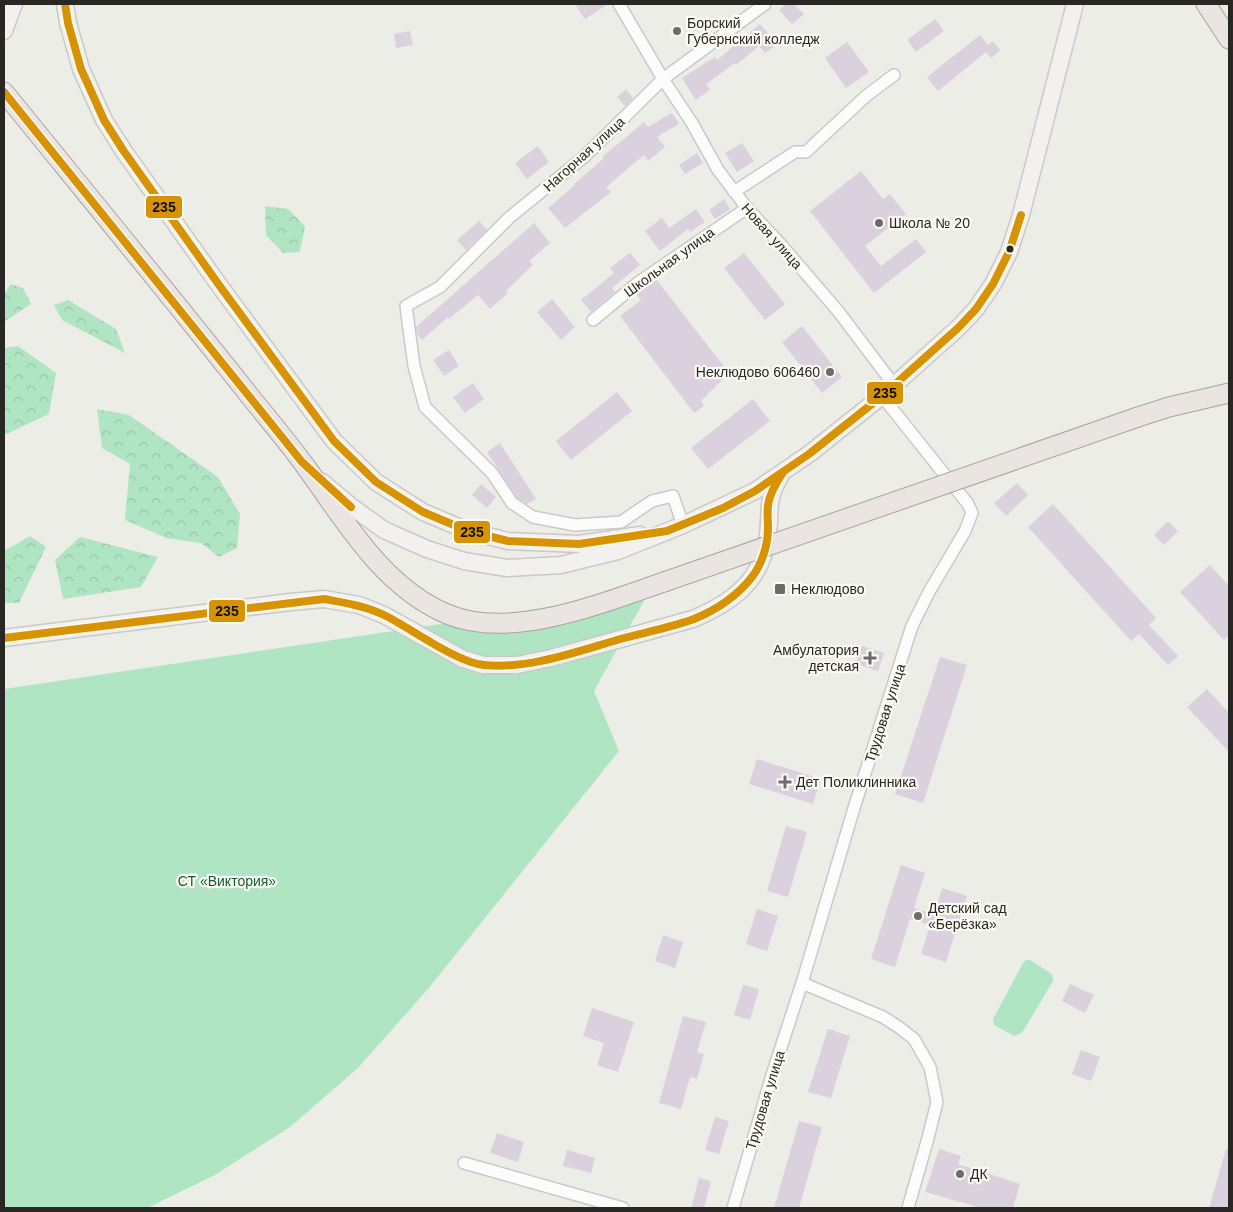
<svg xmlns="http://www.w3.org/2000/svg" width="1233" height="1212" viewBox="0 0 1233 1212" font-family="Helvetica,sans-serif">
	<defs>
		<pattern id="forest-crowns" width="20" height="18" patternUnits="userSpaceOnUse" patternTransform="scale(1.25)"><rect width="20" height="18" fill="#b0e5c3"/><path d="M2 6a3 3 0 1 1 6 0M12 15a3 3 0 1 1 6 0" fill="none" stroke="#97c4a7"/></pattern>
	</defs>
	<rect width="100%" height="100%" fill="#edede8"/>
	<path fill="#b0e5c3" d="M 650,590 L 594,691 L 619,751 L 428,989 L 358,1068 L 290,1127 L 213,1176 L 147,1208 L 4,1208 L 4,689 L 501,615 Z
		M 1026,960 L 1030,960 L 1052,974 L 1053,981 L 1022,1033 L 1014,1036 L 994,1025 L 993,1019 L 1023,963 Z"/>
	<path fill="url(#forest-crowns)" d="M 265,206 L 288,209 L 305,226 L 300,252 L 283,253 L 266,235 Z
		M 11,284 L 23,288 L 31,304 L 4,322 L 4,294 Z
		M 68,300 L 116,329 L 125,353 L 62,320 L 54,305 Z
		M 18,346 L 56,373 L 49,414 L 4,435 L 4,348 Z
		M 97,409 L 129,415 L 218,477 L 240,514 L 237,548 L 219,557 L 201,543 L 166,538 L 125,520 L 130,464 L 102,448 Z
		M 30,536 L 46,547 L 19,603 L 4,603 L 4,551 Z
		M 80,537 L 158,557 L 141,587 L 63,599 L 55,560 Z"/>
	<path fill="#dad0de" d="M 575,4 L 608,4 L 585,19 Z
		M 786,4 L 794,4 L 804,14 L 792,24 L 779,10 Z
		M 935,19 L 944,31 L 916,52 L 907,40 Z
		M 760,24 L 777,44 L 765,53 L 759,46 L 736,65 L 735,63 L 706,84 L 710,90 L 696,100 L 682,78 L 715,57 L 717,60 Z
		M 410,31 L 413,45 L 396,48 L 394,34 Z
		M 980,35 L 988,45 L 993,41 L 1000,50 L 991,58 L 986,52 L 938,91 L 927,77 Z
		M 847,42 L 869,72 L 846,88 L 825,58 Z
		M 626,89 L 633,98 L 625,106 L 617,97 Z
		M 672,113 L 679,124 L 657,137 L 665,147 L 648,161 L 644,155 L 606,187 L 611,192 L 565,228 L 548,208 L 575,185 L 574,184 L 604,158 L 602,157 L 644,122 L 648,127 Z
		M 742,143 L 754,161 L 737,172 L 725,153 Z
		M 538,146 L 549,162 L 527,179 L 515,163 Z
		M 697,153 L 703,163 L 685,174 L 679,165 Z
		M 861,171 L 883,199 L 890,194 L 906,214 L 865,246 L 881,266 L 916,239 L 926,252 L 874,293 L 810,211 Z
		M 724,199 L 730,209 L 715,219 L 709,210 Z
		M 696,209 L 705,222 L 690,232 L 688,229 L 660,251 L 645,231 L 662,218 L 669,228 Z
		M 479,221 L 487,230 L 466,250 L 457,240 Z
		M 534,223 L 550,243 L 529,261 L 533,265 L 506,291 L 508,293 L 490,309 L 478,295 L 449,319 L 447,318 L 422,340 L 417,334 L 416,327 Z
		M 630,253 L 640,265 L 612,288 L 615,292 L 591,312 L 581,300 L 614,273 L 610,268 Z
		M 744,253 L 785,304 L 765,320 L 724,268 Z
		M 656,279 L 729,373 L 701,401 L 704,406 L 694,413 L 620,316 L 641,300 L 636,294 Z
		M 552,299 L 575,327 L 561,340 L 537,312 Z
		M 802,326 L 842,377 L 822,393 L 782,342 Z
		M 449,350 L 459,366 L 444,376 L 433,360 Z
		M 473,383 L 484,399 L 465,413 L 453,397 Z
		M 617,392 L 632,411 L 571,460 L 556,441 Z
		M 753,399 L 770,421 L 708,469 L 691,448 Z
		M 500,443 L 536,499 L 527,504 L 517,498 L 487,452 Z
		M 1017,483 L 1028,495 L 1006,516 L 994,503 Z
		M 481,484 L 496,497 L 487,508 L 472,495 Z
		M 1053,504 L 1156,618 L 1149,625 L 1178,656 L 1168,665 L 1139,634 L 1131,641 L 1028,527 Z
		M 1168,521 L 1178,531 L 1164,545 L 1154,535 Z
		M 1210,565 L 1229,586 L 1229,635 L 1224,640 L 1180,592 Z
		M 862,646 L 884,653 L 878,671 L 856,664 Z
		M 940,657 L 967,665 L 923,803 L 895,794 Z
		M 1207,689 L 1229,713 L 1229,752 L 1187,707 Z
		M 757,759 L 821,779 L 813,804 L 749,784 Z
		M 786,826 L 807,832 L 788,897 L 767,891 Z
		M 901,865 L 925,873 L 914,908 L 934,914 L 942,888 L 967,896 L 946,962 L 921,954 L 930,925 L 910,919 L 895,967 L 871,959 Z
		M 757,909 L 778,916 L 767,951 L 746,944 Z
		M 663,935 L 683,942 L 675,968 L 655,961 Z
		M 1070,984 L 1094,995 L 1085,1013 L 1062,1001 Z
		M 743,985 L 759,989 L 750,1020 L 734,1015 Z
		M 592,1008 L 634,1022 L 618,1072 L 597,1065 L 604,1043 L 583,1036 Z
		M 683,1016 L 706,1022 L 697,1052 L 704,1054 L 697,1079 L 690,1077 L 681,1109 L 659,1103 Z
		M 828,1029 L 850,1036 L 831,1098 L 808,1092 Z
		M 1081,1050 L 1100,1057 L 1091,1081 L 1072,1074 Z
		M 715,1117 L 729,1121 L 719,1154 L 705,1150 Z
		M 799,1121 L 822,1127 L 799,1208 L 774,1208 Z
		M 497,1133 L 524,1142 L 518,1162 L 490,1153 Z
		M 939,1149 L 961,1156 L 958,1164 L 1020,1184 L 1013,1208 L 981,1208 L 925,1192 Z
		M 1226,1149 L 1229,1150 L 1229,1208 L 1209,1208 Z
		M 567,1150 L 595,1158 L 591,1173 L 563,1166 Z
		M 699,1178 L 711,1181 L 704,1208 L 691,1208 Z"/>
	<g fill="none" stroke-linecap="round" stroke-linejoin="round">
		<g stroke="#cac9c5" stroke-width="14">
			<path id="street" d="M 619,4 L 663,79 L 692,123 L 718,170 L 747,208 L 783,247 L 838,311 L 894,385
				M 734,192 L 795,152 L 806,152 L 866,96 L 894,75
				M 593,320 L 639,282 L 747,208
				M 683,525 L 673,496 L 652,501 L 621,522 L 575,525 L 533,517 L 512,503 L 492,473 L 425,407 L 414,366 L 406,306 L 440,287 L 510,217 L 584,157 L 663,79 L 765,4
				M 802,983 L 883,1017 L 900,1028 L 914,1039 L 930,1067 L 937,1102 L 928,1138 L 908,1208
				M 464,1163 L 623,1208
				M 733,1208 L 772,1075 L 802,983 L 854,808 L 912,626 L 929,592 L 965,531 L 972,513 L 968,504 L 882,396"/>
		</g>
		<g stroke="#cac9c5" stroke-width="19">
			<path id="secondary" d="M 65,4 L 68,23 L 81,69 L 104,120 L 123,150 L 219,285 L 334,441 L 376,482 L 423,512 L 468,531 L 508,541 L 579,544 L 640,535
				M 4,31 L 14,4
				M 322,482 L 352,507 L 384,530 L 427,549 L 464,561 L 507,568 L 561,565 L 618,551 L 683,525 L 755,491 L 809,454 L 882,396 L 958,328 L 976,309 L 993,284 L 1009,252 L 1021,215 L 1075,4
				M 4,638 L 290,602 L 324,599 L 359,605 L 384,615 L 463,659 L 483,665 L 517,665 L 551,658 L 693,619 C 733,602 763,580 768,534 C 771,509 766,499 781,475"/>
		</g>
		<g stroke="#ada29f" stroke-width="21">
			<path id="primary" d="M 1206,4 L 1229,39
				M 4,92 C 86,193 168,293 249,395 C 268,419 288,442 306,467 C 345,521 383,587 447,614 C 511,641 602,603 664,582
				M 1138,417 L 1169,407 L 1229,393"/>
		</g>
		<use href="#street" stroke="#fcfcfc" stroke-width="11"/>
		<use href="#secondary" stroke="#f3f0f0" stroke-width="16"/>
		<use href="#primary" stroke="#eae4e3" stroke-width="19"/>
		<g stroke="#ada29f" stroke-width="21" stroke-linecap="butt">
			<path id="primary-bridge" d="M 664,582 L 1138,417"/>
		</g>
		<use href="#primary-bridge" stroke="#eae4e3" stroke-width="19"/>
		<g stroke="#fdfbf3" stroke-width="11">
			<path id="bus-1" d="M 65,4 L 68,23 L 81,69 L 104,120 L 123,150 L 219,285 L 334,441 L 376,482 L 423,512 L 468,531 L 508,541 L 579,544 L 667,531 L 723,508 L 755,491 L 809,454 L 882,396 L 958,328 L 976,309 L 993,284 L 1009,252 L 1021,215
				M 4,92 L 302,462 L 351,507
				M 4,638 L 324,599 C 345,603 366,606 386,616 C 412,629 456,662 484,665 C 529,670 581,650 624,638 C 647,632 672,627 694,619 C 716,610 737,596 752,577 C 762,564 768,545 768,528 C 768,520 767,513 768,505 C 770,492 777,481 784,471"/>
		</g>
		<use href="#bus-1" stroke="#d89305" stroke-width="8"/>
	</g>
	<g fill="#6d6c69" stroke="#fdfbf3" stroke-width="2">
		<circle cx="677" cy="31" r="5"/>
		<circle cx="879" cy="223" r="5"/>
		<circle cx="830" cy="372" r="5"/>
		<rect x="774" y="583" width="12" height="12" rx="2.5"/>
		<path d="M867.5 650.5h5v5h5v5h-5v5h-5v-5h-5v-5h5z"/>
		<path d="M782.5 774.5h5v5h5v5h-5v5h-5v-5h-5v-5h5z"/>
		<circle cx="918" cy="916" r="5"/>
		<circle cx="960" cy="1174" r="5"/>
	</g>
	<circle fill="#282724" stroke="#fdfbf3" stroke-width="2" cx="1010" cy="249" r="4.5"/>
	<g text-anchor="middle" stroke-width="4.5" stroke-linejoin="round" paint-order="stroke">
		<g font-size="14" fill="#282724" stroke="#fdfbf3" text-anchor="start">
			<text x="687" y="28">Борский<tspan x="687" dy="16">Губернский колледж</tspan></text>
			<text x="889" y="228">Школа № 20</text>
			<text x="820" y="377" text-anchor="end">Неклюдово 606460</text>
			<text x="791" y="594">Неклюдово</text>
			<text x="859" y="655" text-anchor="end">Амбулатория<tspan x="859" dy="16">детская</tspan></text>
			<text x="796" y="787">Дет Поликлинника</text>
			<text x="928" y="913">Детский сад<tspan x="928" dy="16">«Берёзка»</tspan></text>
			<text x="970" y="1179">ДК</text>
		</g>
		<g font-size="14" fill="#282724" stroke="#fdfbf3">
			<text transform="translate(584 154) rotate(-42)" y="5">Нагорная улица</text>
			<text transform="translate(772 236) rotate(48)" y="5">Новая улица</text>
			<text transform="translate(669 262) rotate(-36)" y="5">Школьная улица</text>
			<text transform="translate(885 713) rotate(-72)" y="5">Трудовая улица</text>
			<text transform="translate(765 1100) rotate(-73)" y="5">Трудовая улица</text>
		</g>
		<g font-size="14" fill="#115a35" stroke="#fdfbf3">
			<text x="227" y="886">СТ «Виктория»</text>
		</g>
	</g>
	<g stroke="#fdfbf3" stroke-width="2">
		<rect x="145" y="195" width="38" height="24" rx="5" fill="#d89305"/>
		<rect x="866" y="381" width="38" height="24" rx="5" fill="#d89305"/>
		<rect x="453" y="520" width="38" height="24" rx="5" fill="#d89305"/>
		<rect x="208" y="599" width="38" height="24" rx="5" fill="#d89305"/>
	</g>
	<g font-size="14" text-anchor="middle" font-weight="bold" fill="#111">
		<text x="164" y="212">235</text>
		<text x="885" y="398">235</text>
		<text x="472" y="537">235</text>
		<text x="227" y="616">235</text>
	</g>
	<rect width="1233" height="1212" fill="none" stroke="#282724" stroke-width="10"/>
</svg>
